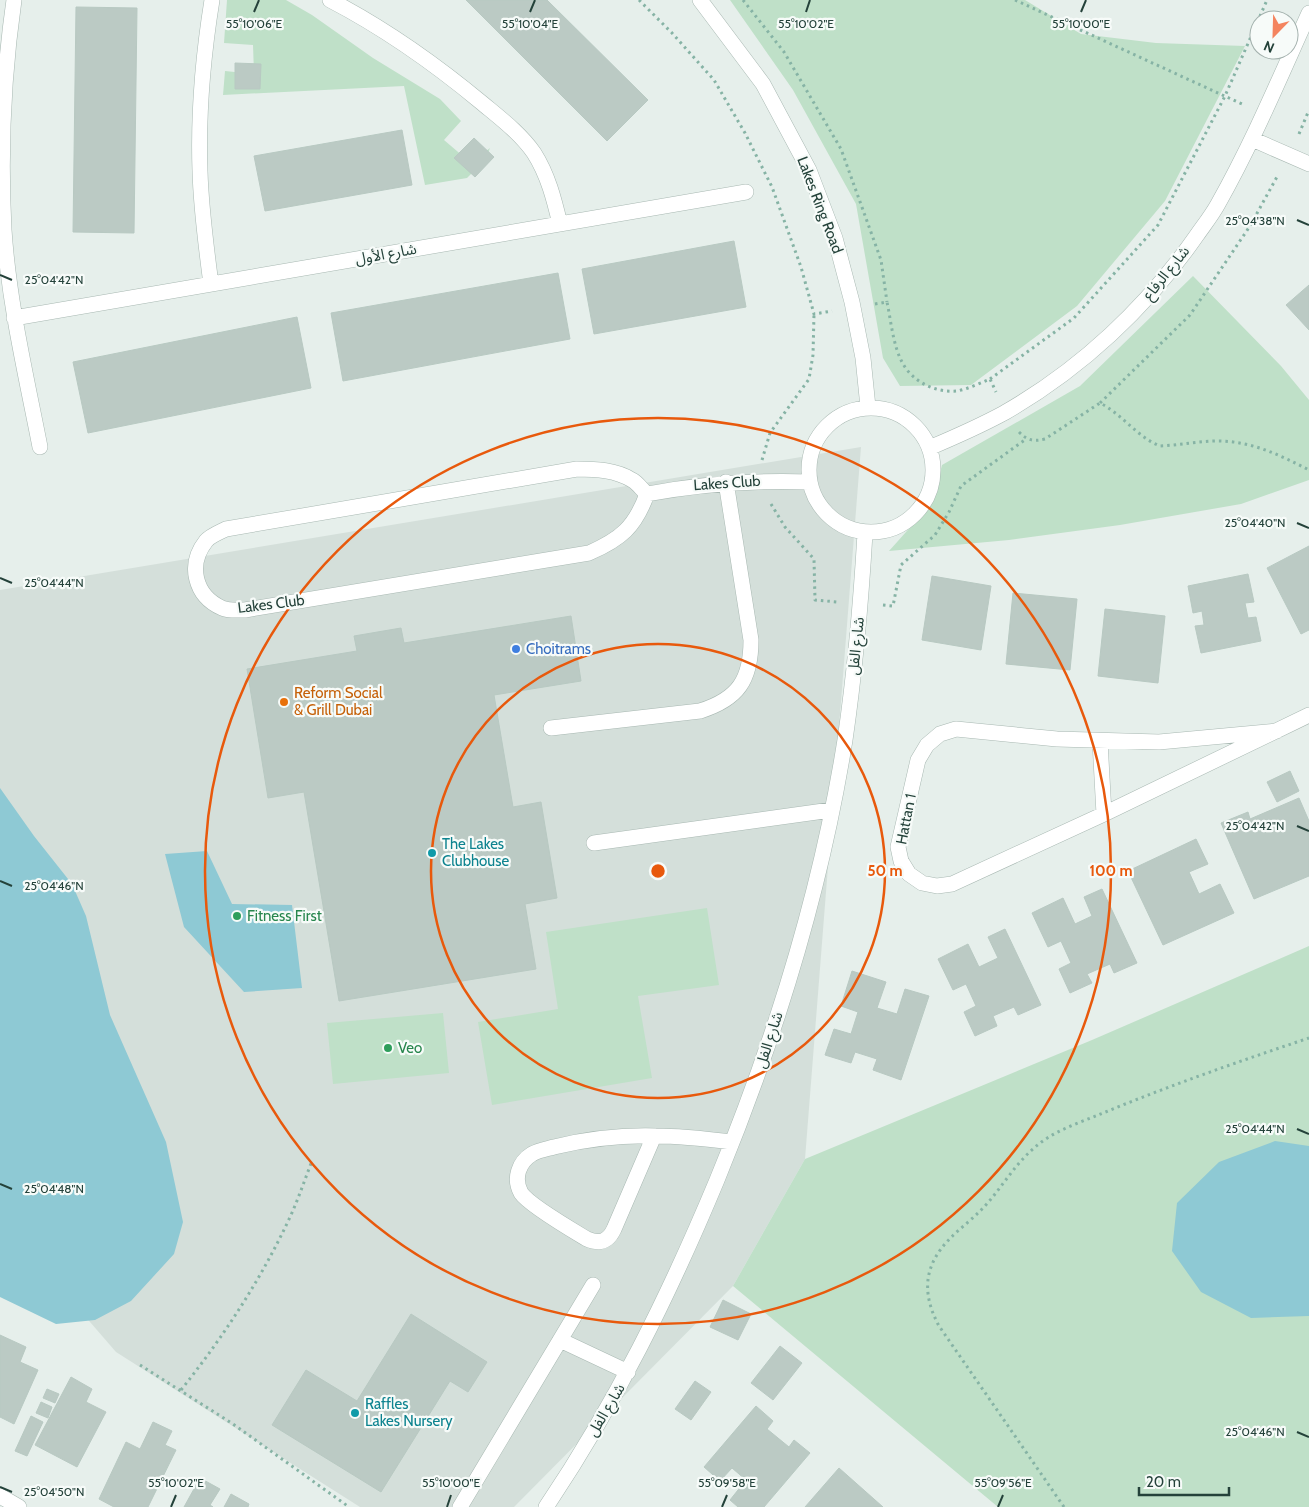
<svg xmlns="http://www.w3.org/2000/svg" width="1309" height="1507" viewBox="0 0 1309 1507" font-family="Cabin,'Noto Sans Arabic',sans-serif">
	<rect width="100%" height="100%" fill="#e6efeb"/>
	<path fill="#d4dfda" d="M 861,447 L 805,1159 L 733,1286 L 514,1507 L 360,1507 L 116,1352 L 0,1218 L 0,590 Z"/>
	<path fill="#bfe0c8" d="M 227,0 L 286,0 L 312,15 L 373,58 L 440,99 L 461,121 L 444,140 L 471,163 L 490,148 L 485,160 L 467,178 L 425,185 L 404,86 L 223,95 L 225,71 L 254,74 L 253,45 L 224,43 Z
		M 730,0 L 1025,0 L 1081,34 L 1156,43 L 1245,46 L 1165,201 L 1077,306 L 971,385 L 900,386 L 883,358 L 856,204 L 793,90 Z
		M 1193,276 L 1281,366 L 1309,400 L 1309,480 L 1241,504 L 1120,525 L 1009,540 L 889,551 L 932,503 L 942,465 L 1080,386 Z
		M 707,908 L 719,985 L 638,996 L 652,1078 L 492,1105 L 478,1022 L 558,1009 L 546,932 Z
		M 1309,946 L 1309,1507 L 998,1507 L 733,1286 L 805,1159 L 1092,1040 Z
		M 443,1013 L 449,1073 L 333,1084 L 327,1023 Z"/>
	<path fill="#8ec9d4" d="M 0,788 L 34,836 L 72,884 L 86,916 L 110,1015 L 166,1142 L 183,1222 L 174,1254 L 131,1301 L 95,1320 L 56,1324 L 0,1297 Z
		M 207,851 L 232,904 L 292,905 L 302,988 L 244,992 L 184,927 L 165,854 Z
		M 1275,1141 L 1309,1146 L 1309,1316 L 1251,1318 L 1201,1292 L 1172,1251 L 1177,1203 L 1219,1162 Z"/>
	<path fill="#bbcac4" stroke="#b8c9c2" d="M 466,0 L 547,0 L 648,100 L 607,141 Z
		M 76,7 L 137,8 L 134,233 L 73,232 Z
		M 235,63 L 261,64 L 260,89 L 235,89 Z
		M 402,130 L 412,185 L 265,211 L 254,156 Z
		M 474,138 L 494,157 L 475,177 L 454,158 Z
		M 734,241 L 746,307 L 594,334 L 582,269 Z
		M 558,273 L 570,339 L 343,381 L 331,313 Z
		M 1309,285 L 1309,330 L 1286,305 Z
		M 297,317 L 311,388 L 88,433 L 73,362 Z
		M 1309,546 L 1309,630 L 1301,634 L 1267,568 Z
		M 1248,574 L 1254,602 L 1245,603 L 1248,618 L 1256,617 L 1261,641 L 1201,653 L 1195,626 L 1204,625 L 1202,611 L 1193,613 L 1188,586 Z
		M 932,576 L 991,586 L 981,650 L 922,640 Z
		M 1013,593 L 1077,599 L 1070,670 L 1006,664 Z
		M 1105,609 L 1165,616 L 1158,683 L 1098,676 Z
		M 571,616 L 581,681 L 494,695 L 513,807 L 541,802 L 557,898 L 525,904 L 536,969 L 339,1001 L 304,792 L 268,798 L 247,669 L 357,651 L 354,636 L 401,628 L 404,643 Z
		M 1290,771 L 1299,791 L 1277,802 L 1267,782 Z
		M 1299,798 L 1309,821 L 1309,876 L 1254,899 L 1221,823 L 1248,812 L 1250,819 Z
		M 1196,839 L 1208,864 L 1189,872 L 1199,894 L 1220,884 L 1234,913 L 1163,945 L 1128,871 Z
		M 1102,889 L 1137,963 L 1114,973 L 1110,964 L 1087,974 L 1092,983 L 1070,993 L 1059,969 L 1071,963 L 1061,941 L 1048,947 L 1032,913 L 1063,898 L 1075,924 L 1092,916 L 1084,897 Z
		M 1005,929 L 1041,1005 L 1018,1015 L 1014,1007 L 993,1016 L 997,1026 L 975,1036 L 964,1012 L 976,1006 L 966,984 L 953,990 L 938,959 L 968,944 L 979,967 L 998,958 L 988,937 Z
		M 852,971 L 886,982 L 877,1008 L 897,1014 L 905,989 L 929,996 L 901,1080 L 873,1070 L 877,1059 L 855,1052 L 851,1063 L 825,1055 L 834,1029 L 851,1034 L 858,1012 L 841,1006 Z
		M 723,1300 L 751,1314 L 738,1340 L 710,1327 Z
		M 411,1314 L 487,1362 L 468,1392 L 450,1381 L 381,1492 L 272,1425 L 306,1370 L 357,1401 Z
		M 0,1335 L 26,1347 L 20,1362 L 38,1370 L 14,1424 L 0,1417 Z
		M 780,1346 L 802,1363 L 773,1400 L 751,1383 Z
		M 71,1377 L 92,1389 L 86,1402 L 106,1412 L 77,1467 L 35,1445 Z
		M 695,1381 L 711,1392 L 691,1420 L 675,1409 Z
		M 47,1389 L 59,1394 L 55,1403 L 43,1398 Z
		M 41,1402 L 52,1407 L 48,1418 L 36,1413 Z
		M 756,1406 L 773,1421 L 767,1429 L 789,1447 L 794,1440 L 810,1453 L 764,1507 L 738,1507 L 730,1500 L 746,1480 L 732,1468 L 720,1481 L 704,1467 Z
		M 31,1416 L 43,1422 L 27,1456 L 15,1451 Z
		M 153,1422 L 172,1431 L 165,1445 L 176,1450 L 148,1507 L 114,1507 L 99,1499 L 126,1442 L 140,1449 Z
		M 839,1468 L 883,1507 L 805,1507 Z
		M 200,1478 L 220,1489 L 210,1505 L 213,1507 L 184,1507 Z
		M 231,1494 L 249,1504 L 248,1507 L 224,1507 Z"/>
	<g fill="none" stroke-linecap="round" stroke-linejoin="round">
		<g stroke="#a8b8b2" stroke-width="16">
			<path id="minor" d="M 14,0 C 3,77 0,153 4,230 C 9,304 26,375 40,447
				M 330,0 C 384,28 435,64 482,103 C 500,118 520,133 534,153 C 548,175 554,199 560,224
				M 700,0 L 763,84 L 809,170 L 835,238 L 852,302 L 863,358 L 868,407
				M 1252,139 L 1309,164
				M 211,284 C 206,246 201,209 200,171 C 198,114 203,56 212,0
				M 14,318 L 746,192
				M809 470a62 62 0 1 1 124 0a62 62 0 1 1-124 0Z
				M 929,448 C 955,437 980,426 1004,413 C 1081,369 1147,307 1197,235 C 1204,225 1212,215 1218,204 C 1253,142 1280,77 1309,13
				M 577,469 C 596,469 616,470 632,480 C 638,483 642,490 647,494 C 635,527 621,539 589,553 L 245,610 C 238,610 228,611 222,608 C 195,596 187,565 206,541 C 210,536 220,532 226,529 Z
				M 647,494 C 701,484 754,480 809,482
				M 551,728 L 700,711 C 738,699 751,680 751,640 L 726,482
				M 1277,731 L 1159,742 L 1057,739 L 956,729 L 940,734 L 927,745 L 918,760 L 898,847 L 901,861 L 909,874 L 922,883 L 937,886 L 952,884 L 1104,814 L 1309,715
				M 1100,741 L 1104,814
				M 594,843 L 831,810
				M 654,1136 L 614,1229 C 608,1242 599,1244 587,1239 C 572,1230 529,1205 521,1193 C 513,1178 519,1162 532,1154 C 539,1150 547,1149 554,1147 C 587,1139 622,1135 656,1136 C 682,1136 707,1139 732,1142
				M 560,1340 L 628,1372
				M 0,1496 L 19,1507
				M 460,1507 L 593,1285
				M 546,1507 C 616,1403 669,1295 717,1180 C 775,1039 821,891 845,740 C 855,671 861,602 865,533"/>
		</g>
		<path stroke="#86b3a5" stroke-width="3" stroke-dasharray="2.5 4" stroke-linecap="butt" d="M 639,0 L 672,33 L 714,80 L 745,133 L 772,187 L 801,267 L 814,314 L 832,311
			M 743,0 L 784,52 L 841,149 L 881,260 L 887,302
			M 1015,0 L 1242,104
			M 1299,134 L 1309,110
			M 875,304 L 887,302 C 891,321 893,345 902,362 C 912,382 936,393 957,391 C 968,389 980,383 990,379 L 996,392
			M 990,379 L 1074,318 L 1158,225 L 1225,96 L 1267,0
			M 1100,403 L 1190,315 L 1250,226 L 1278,175
			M 1019,432 C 1027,440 1033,442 1045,439 L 1100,403 C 1122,414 1137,437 1160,446 C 1180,445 1199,441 1218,441 C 1251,441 1280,455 1309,470
			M 762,460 L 770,433 L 809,379 L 813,355 L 814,314
			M 771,504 L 785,527 L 814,559 L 815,600 L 837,602
			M 883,605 L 893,606 L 901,565 L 935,535 L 949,512 L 961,486 L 1026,439
			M 140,1365 L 233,1424 L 349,1507
			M 181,1390 C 224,1336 262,1278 291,1215 C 299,1197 305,1179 312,1161
			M 1064,1507 L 939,1326 C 925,1300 922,1274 941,1249 C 951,1235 967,1224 979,1212 C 999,1193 1012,1167 1033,1149 C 1052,1131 1079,1123 1103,1113 C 1171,1085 1240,1061 1309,1038"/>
		<use href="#minor" stroke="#fff" stroke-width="15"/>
	</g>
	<path fill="none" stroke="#24423a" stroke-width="2" d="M 254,12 L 259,0M 530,12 L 535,0M 806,12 L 810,0M 1081,12 L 1086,0M 1297,220 L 1309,225M 0,275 L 12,280M 1297,523 L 1309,528M 0,578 L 12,583M 1297,826 L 1309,831M 0,881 L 12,886M 1297,1129 L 1309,1134M 0,1184 L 12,1189M 1297,1432 L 1309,1437M 0,1487 L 12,1492M 171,1507 L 176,1495M 447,1507 L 451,1495M 722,1507 L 727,1495M 998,1507 L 1003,1495"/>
	<g fill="none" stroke="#e8590c" stroke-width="2.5">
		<circle cx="658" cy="871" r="227"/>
		<circle cx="658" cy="871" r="453"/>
	</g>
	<circle fill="#3f7fe0" stroke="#f7fbf9" stroke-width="2" cx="516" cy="649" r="5"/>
	<circle fill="#e8710a" stroke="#f7fbf9" stroke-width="2" cx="284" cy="702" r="5"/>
	<g fill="#0f9aa8" stroke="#f7fbf9" stroke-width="2">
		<circle cx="432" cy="853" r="5"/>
		<circle cx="355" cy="1413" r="5"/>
	</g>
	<g fill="#2e9e5b" stroke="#f7fbf9" stroke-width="2">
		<circle cx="237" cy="916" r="5"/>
		<circle cx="388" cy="1048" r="5"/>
	</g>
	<g text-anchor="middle" stroke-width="4.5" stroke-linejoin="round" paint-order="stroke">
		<g font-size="15" fill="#24423a" stroke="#f7fbf9">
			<text transform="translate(820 205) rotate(69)" y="5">Lakes Ring Road</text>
			<text transform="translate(386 254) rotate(-10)" y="5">شارع الأول</text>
			<text transform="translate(1166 273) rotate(-51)" y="5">شارع الرفاع</text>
			<text transform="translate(727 483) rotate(-4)" y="5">Lakes Club</text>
			<text transform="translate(271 604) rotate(-7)" y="5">Lakes Club</text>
			<text transform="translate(856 646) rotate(-84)" y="5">شارع الفل</text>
			<text transform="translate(906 819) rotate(-79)" y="5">Hattan 1</text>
			<text transform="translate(769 1040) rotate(-72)" y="5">شارع الفل</text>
			<text transform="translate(606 1410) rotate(-59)" y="5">شارع الفل</text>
		</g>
		<g font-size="15" fill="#366cbe" stroke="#f7fbf9" text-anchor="start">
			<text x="526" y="654">Choitrams</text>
		</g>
		<g font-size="15" fill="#c56008" stroke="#f7fbf9" text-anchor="start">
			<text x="294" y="698">Reform Social<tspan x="294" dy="17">&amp; Grill Dubai</tspan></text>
		</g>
		<g font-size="15" fill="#0d838f" stroke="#f7fbf9" text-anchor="start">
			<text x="442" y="849">The Lakes<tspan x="442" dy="17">Clubhouse</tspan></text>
			<text x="365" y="1409">Raffles<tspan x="365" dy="17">Lakes Nursery</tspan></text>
		</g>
		<g font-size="15" fill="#27864d" stroke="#f7fbf9" text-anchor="start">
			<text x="247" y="921">Fitness First</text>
			<text x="398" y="1053">Veo</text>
		</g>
	</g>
	<g font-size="12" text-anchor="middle" fill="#24423a" stroke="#f7fbf9" stroke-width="4.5" stroke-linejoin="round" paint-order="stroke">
		<text x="254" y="28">55°10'06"E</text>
		<text x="806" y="28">55°10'02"E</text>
		<text x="1081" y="28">55°10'00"E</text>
		<text x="530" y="28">55°10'04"E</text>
		<text x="1255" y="225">25°04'38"N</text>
		<text x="54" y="284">25°04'42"N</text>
		<text x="1255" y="527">25°04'40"N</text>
		<text x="54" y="587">25°04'44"N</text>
		<text x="1255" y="830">25°04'42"N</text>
		<text x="54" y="890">25°04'46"N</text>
		<text x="1255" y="1133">25°04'44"N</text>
		<text x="54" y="1193">25°04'48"N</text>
		<text x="1255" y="1436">25°04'46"N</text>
		<text x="176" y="1487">55°10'02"E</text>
		<text x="451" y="1487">55°10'00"E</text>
		<text x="727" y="1487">55°09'58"E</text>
		<text x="1003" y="1487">55°09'56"E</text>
		<text x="54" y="1496">25°04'50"N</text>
	</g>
	<circle cx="658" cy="871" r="8" fill="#e8590c" stroke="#f7fbf9" stroke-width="2.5"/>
	<g font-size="15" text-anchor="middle" font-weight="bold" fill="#e8590c" stroke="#f7fbf9" stroke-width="4.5" stroke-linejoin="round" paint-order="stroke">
		<text x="885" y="876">50 m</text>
		<text x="1111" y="876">100 m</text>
	</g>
	<g transform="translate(1274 35) rotate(203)"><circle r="24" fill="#f7fbf9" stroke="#a3b1ad"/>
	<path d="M0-4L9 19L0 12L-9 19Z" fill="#f4845f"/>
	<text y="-8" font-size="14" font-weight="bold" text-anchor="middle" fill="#24423a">N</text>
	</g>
	<path d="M1139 1487v8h90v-8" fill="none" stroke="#24423a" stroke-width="2.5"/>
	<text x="1146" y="1487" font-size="15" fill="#24423a" stroke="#f7fbf9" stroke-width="4" paint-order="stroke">20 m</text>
</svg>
